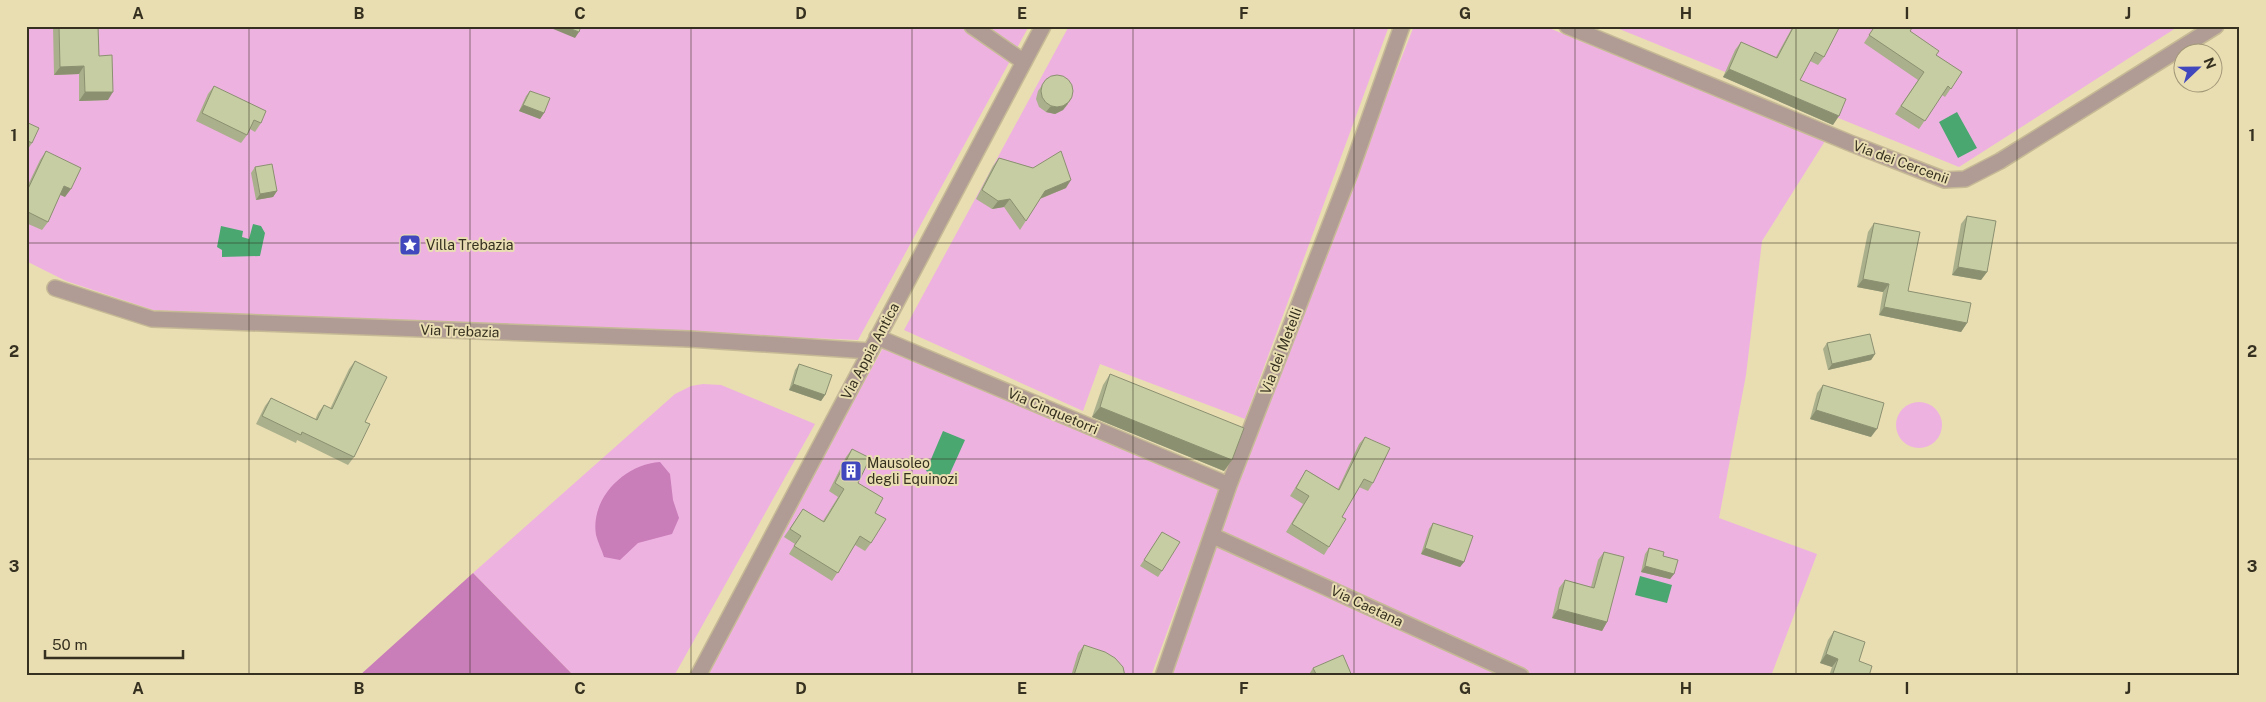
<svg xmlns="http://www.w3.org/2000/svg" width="2266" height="702" viewBox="0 0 2266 702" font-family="'Public Sans',sans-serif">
	<rect width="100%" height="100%" fill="#e9ddb2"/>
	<path fill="#eeb2e0" d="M 26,26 L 1029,26 L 858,340 L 153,310 L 66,281 L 26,261 Z
		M 1069,26 L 1389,26 L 1245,419 L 1100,364 L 1083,411 L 904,330 Z
		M 1414,26 L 1544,26 L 1825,141 L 1762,241 L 1746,375 L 1719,518 L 1817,554 L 1771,676 L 1165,676 L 1282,360 Z
		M 1612,26 L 2179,26 L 1959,167 Z
		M 883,348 L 1219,490 L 1151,676 L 706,676 L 786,521 Z
		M 703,384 L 721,385 L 815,424 L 674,676 L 574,676 L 473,573 L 675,394 L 691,386 Z
		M1896 425a23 23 0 1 1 46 0a23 23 0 1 1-46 0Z"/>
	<path fill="#c97db9" d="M 660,462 L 670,474 L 673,500 L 679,518 L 672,534 L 638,543 L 620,560 L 604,557 C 602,550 598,543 596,535 C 590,498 625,464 660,462 Z
		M 473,573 L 574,676 L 359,676 Z"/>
	<path fill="#4aa770" d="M 1957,112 L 1977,148 L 1958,158 L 1939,122 Z
		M 253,224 L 261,226 L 265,233 L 260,256 L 222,257 L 222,250 L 217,247 L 221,226 L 243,231 L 242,237 L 249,239 Z
		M 943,431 L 965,440 L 947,480 L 926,471 Z
		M 1640,576 L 1672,585 L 1667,603 L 1635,595 Z"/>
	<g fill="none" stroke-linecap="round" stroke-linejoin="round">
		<g stroke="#c5ba95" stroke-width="18">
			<path id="minor" d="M 972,26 L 1024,62
				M 1567,26 L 1850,143 L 1945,180 L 1965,179 L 2000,161 L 2216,26
				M 55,288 L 152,319 L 689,339 L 870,351
				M 877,337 L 1229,485
				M 1213,536 L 1521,676
				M 698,676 L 1043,26
				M 1163,676 L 1229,485 L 1350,173 L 1402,26"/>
		</g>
		<use href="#minor" stroke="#b09b95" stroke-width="15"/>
	</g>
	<path fill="#aab08b" d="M 53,26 L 98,26 L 99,56 L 108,100 L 79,101 L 79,74 L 54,75 Z
		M 1793,26 L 1840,26 L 1824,57 L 1818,65 L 1810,61 L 1800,80 L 1833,125 L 1723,77 L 1735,50 L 1741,42 L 1776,57 Z
		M 1875,26 L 1910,31 L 1936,55 L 1962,72 L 1945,97 L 1942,95 L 1919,129 L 1895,114 L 1918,80 L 1864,43 Z
		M 1047,78 L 1068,104 L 1063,110 L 1055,114 L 1046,112 L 1039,107 L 1036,99 L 1038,91 Z
		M 214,86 L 261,123 L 255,132 L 250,129 L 247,135 L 241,143 L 196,121 L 208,94 Z
		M 530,91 L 544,113 L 540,119 L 519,111 L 526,96 Z
		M 26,122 L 32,143 L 28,149 L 26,148 Z
		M 46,151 L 65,197 L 60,195 L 48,222 L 42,230 L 26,223 L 26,189 L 40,160 Z
		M 999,158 L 1033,168 L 1066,188 L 1040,199 L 1020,230 L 1004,207 L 992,209 L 976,199 L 993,166 Z
		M 255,167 L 277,191 L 273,197 L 256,200 L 251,173 Z
		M 1967,216 L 1987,272 L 1981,280 L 1952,275 L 1961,224 Z
		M 1874,223 L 1908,291 L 1967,323 L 1961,332 L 1879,315 L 1883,292 L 1857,287 L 1868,232 Z
		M 1827,343 L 1875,354 L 1871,360 L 1828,370 L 1823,349 Z
		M 355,361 L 365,422 L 354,457 L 348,465 L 297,440 L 296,443 L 256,424 L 265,406 L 271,398 L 315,420 L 318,413 L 324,405 L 330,409 L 349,369 Z
		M 799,364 L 825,395 L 821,401 L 789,390 L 795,370 Z
		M 1110,374 L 1232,460 L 1224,471 L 1092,417 L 1103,385 Z
		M 1823,385 L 1871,437 L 1810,419 L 1817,393 Z
		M 1365,437 L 1373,483 L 1368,491 L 1359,487 L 1342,517 L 1329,547 L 1324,555 L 1286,532 L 1303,504 L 1290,496 L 1306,470 L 1338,489 L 1359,444 Z
		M 852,449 L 858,483 L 875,513 L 871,543 L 865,551 L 855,545 L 832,581 L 789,554 L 795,544 L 784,537 L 803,509 L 823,521 L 838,497 L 829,491 L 846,457 Z
		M 1433,523 L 1464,562 L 1460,567 L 1421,554 L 1429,529 Z
		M 1162,532 L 1162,571 L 1158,577 L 1140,566 Z
		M 1649,548 L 1663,556 L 1674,574 L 1670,579 L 1641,572 L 1645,554 Z
		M 1604,552 L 1607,622 L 1602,631 L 1552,618 L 1559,588 L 1565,580 L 1591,587 L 1598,560 Z
		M 1834,631 L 1859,661 L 1869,676 L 1829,676 L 1832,667 L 1820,663 L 1828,640 Z
		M 1084,645 L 1125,676 L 1071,676 L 1078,653 Z
		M 1313,668 L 1352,676 L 1308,676 Z"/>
	<path fill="#8b9071" d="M 546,26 L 564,26 L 579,32 L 575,38 Z
		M 84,66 L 79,74 L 54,75 L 60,67 Z
		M 1729,69 L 1839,116 L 1833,125 L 1723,77 Z
		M 85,92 L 113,92 L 108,100 L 79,101 Z
		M 1072,98 L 1063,110 L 1055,114 L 1046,112 L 1050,107 Z
		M 523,105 L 544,113 L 540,119 L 519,111 Z
		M 1071,180 L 1066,188 L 1039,199 L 1045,191 Z
		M 64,186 L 71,189 L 65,197 L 59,194 Z
		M 277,191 L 273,197 L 256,200 L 260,194 Z
		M 1010,199 L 1004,207 L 992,209 L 998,201 Z
		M 1958,267 L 1987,272 L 1981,280 L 1952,275 Z
		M 1863,279 L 1889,284 L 1883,292 L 1857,287 Z
		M 1884,307 L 1967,323 L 1961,332 L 1879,315 Z
		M 1875,354 L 1871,360 L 1828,370 L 1832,364 Z
		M 793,384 L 825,395 L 821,401 L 789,390 Z
		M 1100,407 L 1232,460 L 1224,471 L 1092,417 Z
		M 1816,410 L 1877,429 L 1871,437 L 1810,419 Z
		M 1425,548 L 1464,562 L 1460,567 L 1421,554 Z
		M 1645,566 L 1674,574 L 1670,579 L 1641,572 Z
		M 1558,609 L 1607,622 L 1602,631 L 1552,618 Z
		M 1826,654 L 1838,659 L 1832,667 L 1820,663 Z"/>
	<path fill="#c6cda2" stroke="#8b9071" d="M 59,26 L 98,26 L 99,56 L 112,55 L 113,92 L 85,92 L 84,66 L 60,67 Z
		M 564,26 L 581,26 L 579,32 Z
		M 1794,26 L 1840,26 L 1824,57 L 1815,52 L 1800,80 L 1846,99 L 1839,116 L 1729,69 L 1741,42 L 1777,58 Z
		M 1875,26 L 1908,26 L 1912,28 L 1910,31 L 1939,51 L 1936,55 L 1962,72 L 1951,89 L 1948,86 L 1925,121 L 1901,106 L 1924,72 L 1869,35 Z
		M1041 91a16 16 0 1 1 32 0a16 16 0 1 1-32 0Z
		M 214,86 L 266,111 L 261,123 L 254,120 L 247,135 L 202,113 Z
		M 530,91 L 550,98 L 544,113 L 523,105 Z
		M 26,122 L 39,128 L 32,143 L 26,140 Z
		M 46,151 L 81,168 L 71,189 L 64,186 L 48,222 L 26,211 L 26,193 Z
		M 1061,151 L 1071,180 L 1045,191 L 1026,221 L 1010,199 L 998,201 L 982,190 L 999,158 L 1033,168 Z
		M 272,164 L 277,191 L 260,194 L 255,167 Z
		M 1967,216 L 1996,221 L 1987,272 L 1958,267 Z
		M 1874,223 L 1920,232 L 1908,291 L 1971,303 L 1967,323 L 1884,307 L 1889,284 L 1863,279 Z
		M 1870,334 L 1875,354 L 1832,364 L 1827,343 Z
		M 355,361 L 387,377 L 365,422 L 370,424 L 354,457 L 302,432 L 301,435 L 262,416 L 271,398 L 317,420 L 324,405 L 332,409 Z
		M 799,364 L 832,375 L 825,395 L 793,384 Z
		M 1110,374 L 1244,428 L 1232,460 L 1100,407 Z
		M 1823,385 L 1884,403 L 1877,429 L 1816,410 Z
		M 1365,437 L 1390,448 L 1373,483 L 1364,479 L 1342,517 L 1346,519 L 1329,547 L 1292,524 L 1309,496 L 1296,488 L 1306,470 L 1339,490 Z
		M 852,449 L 870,458 L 858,483 L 883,498 L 875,513 L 886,519 L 871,543 L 860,536 L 838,573 L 794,546 L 801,536 L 790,529 L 803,509 L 824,522 L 844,489 L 835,483 Z
		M 1433,523 L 1473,536 L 1464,562 L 1425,548 Z
		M 1162,532 L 1180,542 L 1162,571 L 1144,560 Z
		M 1649,548 L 1664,552 L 1663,556 L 1678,560 L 1674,574 L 1645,566 Z
		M 1604,552 L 1624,557 L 1607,622 L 1558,609 L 1565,580 L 1594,588 Z
		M 1834,631 L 1865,642 L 1859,661 L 1872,666 L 1869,676 L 1832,676 L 1838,659 L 1826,654 Z
		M 1084,645 L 1105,652 L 1115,658 L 1123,667 L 1125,676 L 1074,675 Z
		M 1343,655 L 1352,676 L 1317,676 L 1313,668 Z"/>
	<path fill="none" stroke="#35301f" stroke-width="1" stroke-opacity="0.55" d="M 249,26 L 249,676M 470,26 L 470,676M 691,26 L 691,676M 912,26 L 912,676M 1133,26 L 1133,676M 1354,26 L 1354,676M 1575,26 L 1575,676M 1796,26 L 1796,676M 2017,26 L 2017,676M 26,243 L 2240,243M 26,459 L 2240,459"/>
	<defs>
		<g id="sight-square" transform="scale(1.125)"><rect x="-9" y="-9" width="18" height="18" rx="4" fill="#4147bc" stroke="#e9ddb2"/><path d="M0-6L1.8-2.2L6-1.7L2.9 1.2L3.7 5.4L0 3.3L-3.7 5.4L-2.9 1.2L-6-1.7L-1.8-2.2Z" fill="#fff"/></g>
		<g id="building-square" transform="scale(1.125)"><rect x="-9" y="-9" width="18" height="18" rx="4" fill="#4147bc" stroke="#e9ddb2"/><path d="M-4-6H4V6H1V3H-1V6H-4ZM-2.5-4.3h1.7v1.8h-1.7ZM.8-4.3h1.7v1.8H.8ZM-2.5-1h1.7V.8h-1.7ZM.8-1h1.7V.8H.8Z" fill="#fff"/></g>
	</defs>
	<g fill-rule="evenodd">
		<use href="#sight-square" x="410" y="245"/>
		<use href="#building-square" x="851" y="471"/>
	</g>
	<g text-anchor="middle" stroke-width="4" stroke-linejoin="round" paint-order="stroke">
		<g font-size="14" fill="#35301f" stroke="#e9ddb2">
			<text transform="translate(1901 162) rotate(20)" y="5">Via dei Cercenii</text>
			<text transform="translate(460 331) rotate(2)" y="5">Via Trebazia</text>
			<text transform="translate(870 351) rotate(-62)" y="5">Via Appia Antica</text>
			<text transform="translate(1281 351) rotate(-69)" y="5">Via dei Metelli</text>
			<text transform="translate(1053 411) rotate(23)" y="5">Via Cinquetorri</text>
			<text transform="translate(1367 606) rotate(25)" y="5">Via Caetana</text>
		</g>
		<g font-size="14" fill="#35301f" stroke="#e9ddb2" text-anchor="start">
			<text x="426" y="250">Villa Trebazia</text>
			<text x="867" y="468">Mausoleo<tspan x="867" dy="16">degli Equinozi</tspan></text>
		</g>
	</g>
	<rect width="2266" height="702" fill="none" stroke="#e9ddb2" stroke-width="55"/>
	<g transform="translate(2198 68) rotate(68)"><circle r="24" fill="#e9ddb2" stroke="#a19877"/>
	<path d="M0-4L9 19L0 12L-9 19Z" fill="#4147bc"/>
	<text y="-8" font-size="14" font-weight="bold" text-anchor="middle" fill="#35301f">N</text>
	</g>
	<path d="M45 650v8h138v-8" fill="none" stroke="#35301f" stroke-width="2.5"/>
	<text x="52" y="650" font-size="15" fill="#35301f" stroke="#e9ddb2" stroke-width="4" paint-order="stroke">50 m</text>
	<rect x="28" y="28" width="2210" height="646" fill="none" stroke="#35301f" stroke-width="2"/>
	<g font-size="16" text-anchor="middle" font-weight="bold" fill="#35301f">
		<text x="138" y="19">A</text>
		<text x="359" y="19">B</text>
		<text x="580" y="19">C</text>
		<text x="801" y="19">D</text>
		<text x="1022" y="19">E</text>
		<text x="1244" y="19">F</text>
		<text x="1465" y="19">G</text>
		<text x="1686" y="19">H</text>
		<text x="1907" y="19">I</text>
		<text x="2128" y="19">J</text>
		<text x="14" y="141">1</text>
		<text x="2252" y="141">1</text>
		<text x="14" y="357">2</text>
		<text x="2252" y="357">2</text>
		<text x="14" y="572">3</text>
		<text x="2252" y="572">3</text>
		<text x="138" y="694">A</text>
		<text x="359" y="694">B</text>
		<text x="580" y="694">C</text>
		<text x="801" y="694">D</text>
		<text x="1022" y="694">E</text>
		<text x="1244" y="694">F</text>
		<text x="1465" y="694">G</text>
		<text x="1686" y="694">H</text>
		<text x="1907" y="694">I</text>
		<text x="2128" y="694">J</text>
	</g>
</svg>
